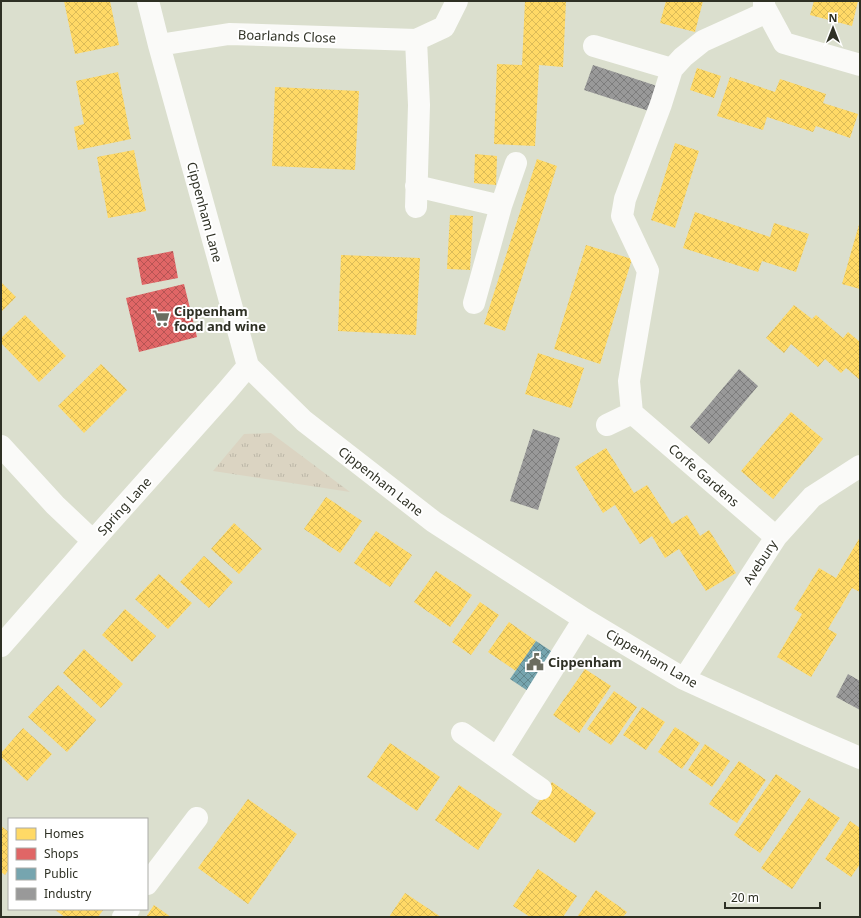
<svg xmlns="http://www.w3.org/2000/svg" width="861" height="918" viewBox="0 0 861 918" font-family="'Noto Sans',sans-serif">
	<defs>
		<pattern id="grass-tufts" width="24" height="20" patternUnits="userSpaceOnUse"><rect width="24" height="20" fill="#dbd4c2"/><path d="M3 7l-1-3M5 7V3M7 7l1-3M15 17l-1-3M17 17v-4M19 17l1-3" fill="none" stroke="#bcb6a7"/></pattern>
		<pattern id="homes-cross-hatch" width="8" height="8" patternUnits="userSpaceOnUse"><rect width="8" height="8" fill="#ffd966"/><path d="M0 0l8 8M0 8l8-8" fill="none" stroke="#dbbb58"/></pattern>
		<pattern id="shops-cross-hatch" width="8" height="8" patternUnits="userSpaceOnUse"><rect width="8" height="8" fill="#e06666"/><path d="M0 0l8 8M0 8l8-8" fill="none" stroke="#b65454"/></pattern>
		<pattern id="public-cross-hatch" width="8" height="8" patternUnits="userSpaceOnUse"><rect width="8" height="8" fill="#76a5af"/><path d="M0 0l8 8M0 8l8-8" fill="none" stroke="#61878e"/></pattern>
		<pattern id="industry-cross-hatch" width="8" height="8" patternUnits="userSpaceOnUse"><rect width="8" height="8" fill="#999"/><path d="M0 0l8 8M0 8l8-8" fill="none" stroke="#7d7d7d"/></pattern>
	</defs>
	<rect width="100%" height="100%" fill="#dbdfce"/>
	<path fill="url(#grass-tufts)" d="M 271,433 L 350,492 L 213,471 L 244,434 Z"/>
	<path fill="url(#homes-cross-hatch)" d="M 64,1 L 110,1 L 119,45 L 75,54 Z
		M 525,1 L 566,1 L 563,67 L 539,65 L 535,146 L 494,144 L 497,64 L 522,65 Z
		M 666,1 L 703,1 L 695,32 L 660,23 Z
		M 814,1 L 858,1 L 852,26 L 810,15 Z
		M 697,68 L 721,76 L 714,98 L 690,90 Z
		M 118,72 L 131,139 L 78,150 L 74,127 L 84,124 L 76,81 Z
		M 730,77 L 775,92 L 780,79 L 826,94 L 823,103 L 858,114 L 850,138 L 816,126 L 813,132 L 767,117 L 763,130 L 717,116 Z
		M 275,87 L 359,91 L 355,170 L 272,166 Z
		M 675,143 L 699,151 L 675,228 L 651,220 Z
		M 134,150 L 146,211 L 108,218 L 97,157 Z
		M 475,154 L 497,156 L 496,185 L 474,183 Z
		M 537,159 L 557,166 L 505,331 L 484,324 Z
		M 695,212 L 770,237 L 774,223 L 809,234 L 796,272 L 762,261 L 758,272 L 683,248 Z
		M 450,215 L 473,216 L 470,270 L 447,269 Z
		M 860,221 L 860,289 L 842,284 Z
		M 586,245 L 632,259 L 600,364 L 554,349 Z
		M 341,255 L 420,258 L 416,335 L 338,331 Z
		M 1,282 L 16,297 L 1,312 Z
		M 794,305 L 812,319 L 816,315 L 843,338 L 848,332 L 860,342 L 860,380 L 846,368 L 841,373 L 825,359 L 818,367 L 791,344 L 784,353 L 766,338 Z
		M 25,315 L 66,356 L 39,382 L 1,343 L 1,338 Z
		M 538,353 L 584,368 L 571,408 L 525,394 Z
		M 101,364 L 127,390 L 84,433 L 58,406 Z
		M 791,412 L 823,439 L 773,499 L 741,471 Z
		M 606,448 L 634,493 L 647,485 L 672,524 L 687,515 L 700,536 L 709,530 L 736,573 L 706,591 L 679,549 L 665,558 L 652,536 L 640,544 L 615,505 L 603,513 L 575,467 Z
		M 326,497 L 362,521 L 340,553 L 304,529 Z
		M 234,523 L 262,549 L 239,574 L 211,549 Z
		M 376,531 L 412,555 L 390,587 L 354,563 Z
		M 860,537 L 860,592 L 852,588 L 828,629 L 837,634 L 811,677 L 777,657 L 802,614 L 794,609 L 819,568 L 836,578 Z
		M 204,556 L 233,582 L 209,608 L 180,582 Z
		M 436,571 L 472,595 L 450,627 L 414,602 Z
		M 159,574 L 192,603 L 168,629 L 135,599 Z
		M 480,602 L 499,615 L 471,655 L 452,642 Z
		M 125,609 L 156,636 L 132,662 L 102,635 Z
		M 509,622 L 536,641 L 516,671 L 488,652 Z
		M 84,649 L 123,684 L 101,708 L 63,673 Z
		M 585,669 L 611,686 L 579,733 L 553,715 Z
		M 58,685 L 96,720 L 67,752 L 28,717 Z
		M 614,691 L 637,707 L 611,745 L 587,729 Z
		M 642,707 L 665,722 L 646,750 L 623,735 Z
		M 675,727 L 700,743 L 682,769 L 658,752 Z
		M 23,728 L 52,754 L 27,781 L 1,757 L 1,753 Z
		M 390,743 L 440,777 L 417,811 L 367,777 Z
		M 705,744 L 730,761 L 712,787 L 688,770 Z
		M 739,761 L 766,780 L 737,823 L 709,804 Z
		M 776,774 L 801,791 L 760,853 L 734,835 Z
		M 552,782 L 596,813 L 575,843 L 531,813 Z
		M 459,785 L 502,814 L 478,850 L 435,820 Z
		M 809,798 L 840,818 L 792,889 L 761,868 Z
		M 248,799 L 297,834 L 248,904 L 198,868 Z
		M 850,821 L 860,828 L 860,864 L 851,877 L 825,859 Z
		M 1,826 L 9,832 L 9,869 L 5,875 L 1,872 Z
		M 538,869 L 577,896 L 563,917 L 530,917 L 513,906 Z
		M 596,890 L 627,912 L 623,917 L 577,917 Z
		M 405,893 L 441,917 L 389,917 Z
		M 154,905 L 171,917 L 146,917 Z
		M 55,909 L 104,909 L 98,917 L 65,917 L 55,910 Z"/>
	<path fill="url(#shops-cross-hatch)" d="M 173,251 L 178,278 L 142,285 L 137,258 Z
		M 184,284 L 197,337 L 139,352 L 126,298 Z"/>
	<path fill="url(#public-cross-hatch)" d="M 536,641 L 554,653 L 528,691 L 510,679 Z"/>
	<path fill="url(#industry-cross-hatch)" d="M 593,65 L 657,86 L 649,111 L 584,90 Z
		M 739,369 L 758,386 L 709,444 L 690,427 Z
		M 533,429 L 560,438 L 538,510 L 510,501 Z
		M 848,674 L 860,681 L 860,710 L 836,697 Z"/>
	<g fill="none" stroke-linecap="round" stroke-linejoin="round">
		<path stroke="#fafaf8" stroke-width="22" d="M 148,1 L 159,45 L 248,366 L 304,421 L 434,522 L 584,619 L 684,679 L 807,735 L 860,758
			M 764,1 L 764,6 L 784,43 L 860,65
			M 767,12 L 703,41 L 683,57 L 672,69 L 661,104 L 625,199 L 622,216 L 648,271 L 629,381 L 632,413 L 776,537
			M 416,40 L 419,105 L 416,207
			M 159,45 L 229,34 L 416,40 L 444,27 L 457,1
			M 594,46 L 672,69
			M 416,186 L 501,206
			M 474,303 L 501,206 L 516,163
			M 607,425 L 632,413
			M 1,446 L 55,505 L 93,541
			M 1,646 L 93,541 L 226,392 L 248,366
			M 684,679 L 776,537 L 812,497 L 860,466
			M 462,733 L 541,789
			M 497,758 L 584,619
			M 147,884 L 197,818
			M 123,917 L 129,909"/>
	</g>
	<defs>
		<g id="supermarket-bare" transform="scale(1.38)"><path d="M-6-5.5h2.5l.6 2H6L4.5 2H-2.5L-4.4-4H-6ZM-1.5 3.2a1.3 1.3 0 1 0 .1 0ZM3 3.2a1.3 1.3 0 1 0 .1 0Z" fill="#6b6d60" stroke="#fff" stroke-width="2.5" paint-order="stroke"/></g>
		<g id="civic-bare" transform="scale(1.38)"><path d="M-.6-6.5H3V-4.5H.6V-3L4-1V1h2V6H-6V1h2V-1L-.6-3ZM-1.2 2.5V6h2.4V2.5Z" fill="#6b6d60" stroke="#fff" stroke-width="2.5" paint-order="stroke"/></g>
	</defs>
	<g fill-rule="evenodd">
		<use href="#supermarket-bare" x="161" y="318"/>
		<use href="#civic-bare" x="535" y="662"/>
	</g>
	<g text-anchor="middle" stroke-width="4" stroke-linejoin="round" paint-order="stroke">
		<g font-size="13" fill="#2e3024" stroke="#fff">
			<text transform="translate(287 36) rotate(2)" y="5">Boarlands Close</text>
			<text transform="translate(205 212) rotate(75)" y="5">Cippenham Lane</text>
			<text transform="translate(704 475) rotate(41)" y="5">Corfe Gardens</text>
			<text transform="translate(381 481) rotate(38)" y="5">Cippenham Lane</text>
			<text transform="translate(124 506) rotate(-48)" y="5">Spring Lane</text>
			<text transform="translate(760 562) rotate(-57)" y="5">Avebury</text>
			<text transform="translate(652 658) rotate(30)" y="5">Cippenham Lane</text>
		</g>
		<g font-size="13" font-weight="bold" fill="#2e3024" stroke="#fff" text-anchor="start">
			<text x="174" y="316">Cippenham<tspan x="174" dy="15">food and wine</tspan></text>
			<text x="548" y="667">Cippenham</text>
		</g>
	</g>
	<rect width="861" height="918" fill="none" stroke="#2e3024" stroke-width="4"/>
	<rect x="8" y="818" width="140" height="92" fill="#ffffff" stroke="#abaca7"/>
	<rect x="16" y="828" width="20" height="12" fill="#ffd966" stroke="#abaca7"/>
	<text x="44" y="838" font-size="12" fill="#2e3024">Homes</text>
	<rect x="16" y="848" width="20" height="12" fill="#e06666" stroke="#abaca7"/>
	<text x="44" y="858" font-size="12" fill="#2e3024">Shops</text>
	<rect x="16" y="868" width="20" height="12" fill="#76a5af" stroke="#abaca7"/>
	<text x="44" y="878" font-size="12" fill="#2e3024">Public</text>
	<rect x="16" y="888" width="20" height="12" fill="#999999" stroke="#abaca7"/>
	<text x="44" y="898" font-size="12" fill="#2e3024">Industry</text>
	<g transform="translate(833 28)" stroke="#ffffff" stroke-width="3" paint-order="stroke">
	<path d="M0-3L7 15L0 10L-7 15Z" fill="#2e3024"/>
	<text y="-6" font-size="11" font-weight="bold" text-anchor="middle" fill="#2e3024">N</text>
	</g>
	<path d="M725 902v6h95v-6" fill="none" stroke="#2e3024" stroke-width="2"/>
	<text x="731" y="902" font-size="12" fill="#2e3024" stroke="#ffffff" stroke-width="3" paint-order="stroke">20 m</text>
</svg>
